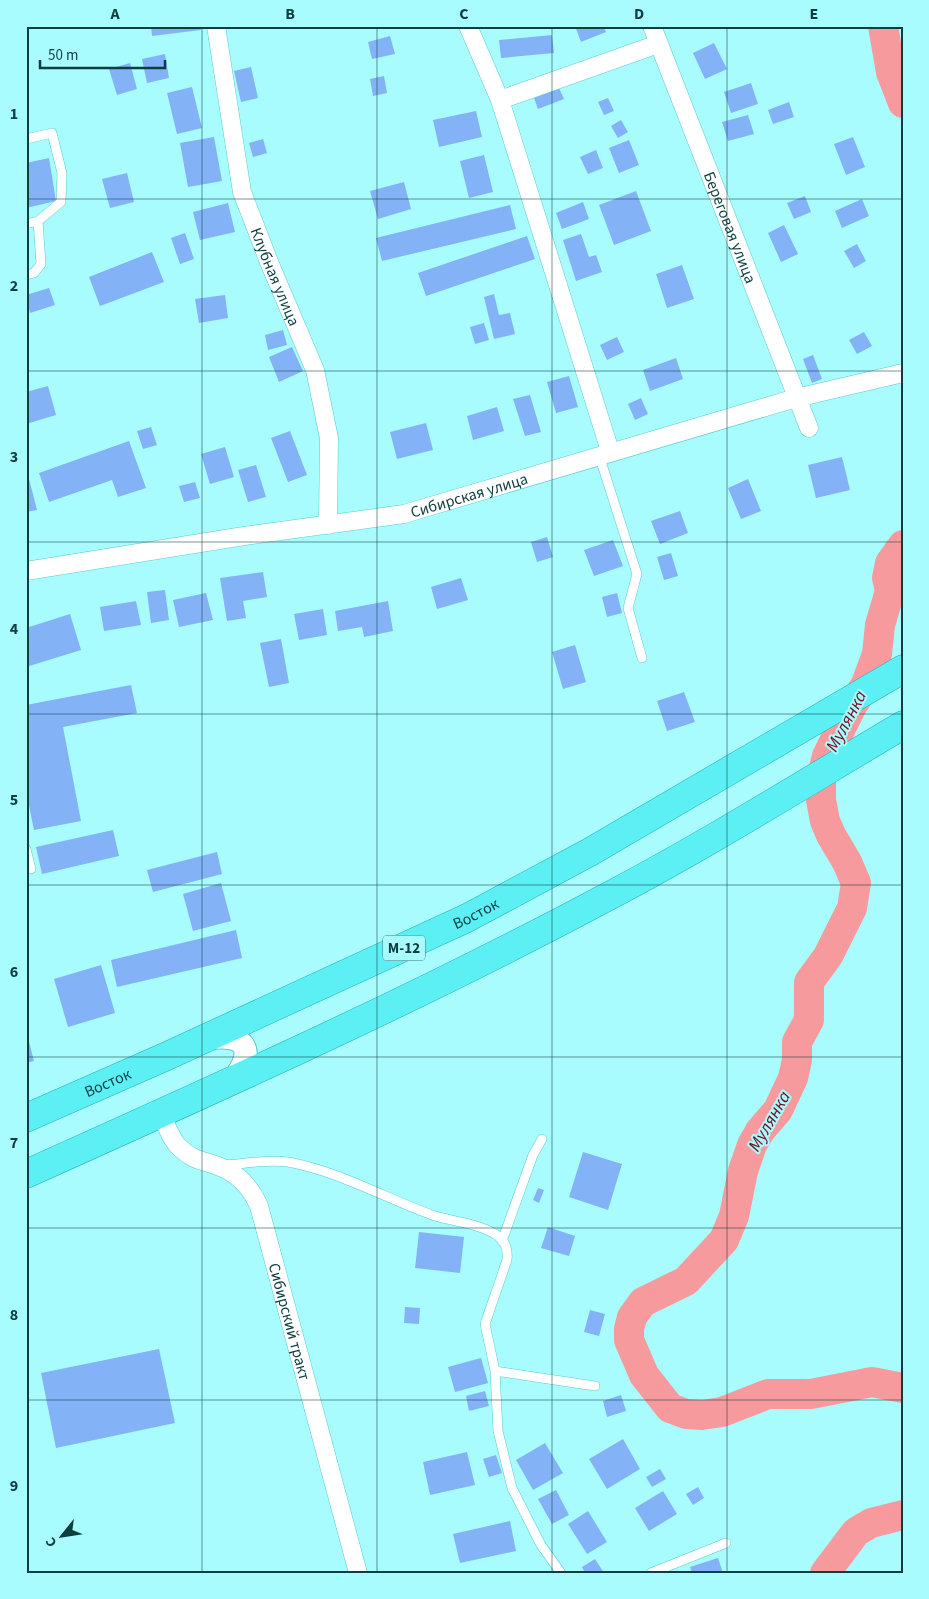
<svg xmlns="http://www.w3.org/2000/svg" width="929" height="1599" viewBox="0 0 929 1599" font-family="'Source Sans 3',sans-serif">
	<rect width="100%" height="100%" fill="#a9fcfe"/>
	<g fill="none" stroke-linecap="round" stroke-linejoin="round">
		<path stroke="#f79a9d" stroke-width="30" d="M 883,26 L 891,72 L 903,103
			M 903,545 L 890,563 L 887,578 L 890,591 L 880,625 L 877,654 L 866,684 L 852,706 L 827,756 L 821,780 L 821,800 L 825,821 L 831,835 L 847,862 L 856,883 L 852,908 L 828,956 L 809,982 L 809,1020 L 797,1042 L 797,1060 L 793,1078 L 778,1110 L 760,1131 L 752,1145 L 743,1171 L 734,1216 L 724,1240 L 686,1281 L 643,1302 L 632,1317 L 629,1329 L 629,1340 L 644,1375 L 670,1408 L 686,1414 L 702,1415 L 722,1412 L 768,1394 L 811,1394 L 872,1382 L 903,1388
			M 825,1573 L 856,1532 L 871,1523 L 903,1515"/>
	</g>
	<path fill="#83b2f6" d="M 151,26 L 200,26 L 201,30 L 152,36 Z
		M 575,26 L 603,26 L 606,32 L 581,42 Z
		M 552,35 L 554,53 L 501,58 L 499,40 Z
		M 390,36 L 395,54 L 372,59 L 368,42 Z
		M 714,43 L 727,69 L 705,79 L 693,53 Z
		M 165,54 L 169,78 L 147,83 L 142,59 Z
		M 130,63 L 137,89 L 117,95 L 109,69 Z
		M 251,67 L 258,98 L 241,102 L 234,71 Z
		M 384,76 L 387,93 L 373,96 L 370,79 Z
		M 751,83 L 758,104 L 731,113 L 724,92 Z
		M 192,87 L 202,128 L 177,134 L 167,93 Z
		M 559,88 L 564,99 L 538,109 L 534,98 Z
		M 608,98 L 614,111 L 604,115 L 598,102 Z
		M 789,102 L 794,117 L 773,124 L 768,110 Z
		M 476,111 L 482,137 L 439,147 L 433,120 Z
		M 748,115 L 754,134 L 728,141 L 722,122 Z
		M 621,120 L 628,132 L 618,138 L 611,126 Z
		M 214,137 L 222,181 L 188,187 L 180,143 Z
		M 853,137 L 865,167 L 846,175 L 834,144 Z
		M 263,139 L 267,153 L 253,157 L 249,143 Z
		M 629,140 L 639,165 L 619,173 L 609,148 Z
		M 596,150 L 603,168 L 588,174 L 580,157 Z
		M 484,155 L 493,192 L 469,198 L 460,161 Z
		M 49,158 L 56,201 L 26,208 L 26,163 Z
		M 127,173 L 134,202 L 110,208 L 102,179 Z
		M 404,182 L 411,209 L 378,219 L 370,191 Z
		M 636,191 L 651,231 L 614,245 L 599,205 Z
		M 805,196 L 811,212 L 794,219 L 787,203 Z
		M 862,199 L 869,216 L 842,228 L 835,211 Z
		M 583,202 L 589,219 L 562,229 L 556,213 Z
		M 228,203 L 235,232 L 200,240 L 193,212 Z
		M 510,205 L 516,229 L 382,261 L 376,238 Z
		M 784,225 L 798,254 L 781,262 L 768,233 Z
		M 185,233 L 194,259 L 180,264 L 171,238 Z
		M 581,234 L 589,257 L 596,255 L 602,272 L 576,281 L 563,240 Z
		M 527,236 L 535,259 L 426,296 L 418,273 Z
		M 857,244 L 866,261 L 854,268 L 844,251 Z
		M 152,252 L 164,282 L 100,306 L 89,277 Z
		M 682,265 L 694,299 L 667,308 L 656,274 Z
		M 49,288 L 55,305 L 30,313 L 26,295 Z
		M 494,294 L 499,315 L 510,313 L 515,334 L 494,339 L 484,297 Z
		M 225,295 L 228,318 L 199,323 L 195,299 Z
		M 484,323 L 489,340 L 475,344 L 470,327 Z
		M 283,330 L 287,345 L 268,350 L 265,335 Z
		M 864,332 L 872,346 L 857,354 L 849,340 Z
		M 617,337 L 624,352 L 607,360 L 600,345 Z
		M 292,347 L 303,371 L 279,382 L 269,357 Z
		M 813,355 L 822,379 L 812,383 L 803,359 Z
		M 676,358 L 683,379 L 650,391 L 643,370 Z
		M 569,376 L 578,407 L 556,413 L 547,382 Z
		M 48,386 L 56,415 L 26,424 L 26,392 Z
		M 530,395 L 541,432 L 525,436 L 513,399 Z
		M 641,398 L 648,414 L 635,420 L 628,404 Z
		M 497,407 L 504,431 L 473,440 L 467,416 Z
		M 426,423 L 433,450 L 397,459 L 390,432 Z
		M 151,427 L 157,445 L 143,449 L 137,431 Z
		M 290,431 L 307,475 L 288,482 L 271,438 Z
		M 129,441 L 146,488 L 118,497 L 112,480 L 49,502 L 39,473 Z
		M 225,447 L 234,477 L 210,484 L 201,454 Z
		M 842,457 L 850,490 L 816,498 L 808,465 Z
		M 256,465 L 266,497 L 248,502 L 238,470 Z
		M 28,475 L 37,510 L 26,512 L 26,476 Z
		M 748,479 L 761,511 L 741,519 L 728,488 Z
		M 195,482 L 200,498 L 184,502 L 179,486 Z
		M 680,511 L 688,533 L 660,544 L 651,521 Z
		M 547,537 L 553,557 L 537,562 L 531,542 Z
		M 613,540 L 623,566 L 594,576 L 584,550 Z
		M 671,553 L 678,576 L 664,580 L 657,557 Z
		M 263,572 L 267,597 L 243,601 L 246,618 L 227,621 L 220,578 Z
		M 461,578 L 468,600 L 437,609 L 431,587 Z
		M 165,590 L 169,620 L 151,623 L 147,592 Z
		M 206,593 L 213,620 L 179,627 L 173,600 Z
		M 617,593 L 622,613 L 607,617 L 602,597 Z
		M 136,601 L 141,625 L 104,631 L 100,607 Z
		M 388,601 L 393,631 L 364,637 L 362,627 L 338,631 L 335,611 Z
		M 323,609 L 327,635 L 299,640 L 294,614 Z
		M 70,614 L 81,650 L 26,667 L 26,628 Z
		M 281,639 L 289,683 L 269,687 L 260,643 Z
		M 575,645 L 586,682 L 563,689 L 552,652 Z
		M 131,685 L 137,713 L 63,727 L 81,821 L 34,830 L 26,791 L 26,705 Z
		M 684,692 L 695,722 L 667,731 L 657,701 Z
		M 113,830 L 119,856 L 42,874 L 36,847 Z
		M 217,852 L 222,874 L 153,892 L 147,870 Z
		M 221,883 L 231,921 L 193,931 L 183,894 Z
		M 236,930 L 242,958 L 117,987 L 111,960 Z
		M 101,965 L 115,1013 L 68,1027 L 54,979 Z
		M 26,1030 L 34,1061 L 26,1063 Z
		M 583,1152 L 622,1164 L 608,1210 L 569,1197 Z
		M 538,1188 L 544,1190 L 539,1203 L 533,1200 Z
		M 548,1227 L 575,1236 L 569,1256 L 541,1248 Z
		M 419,1232 L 464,1237 L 460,1273 L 415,1268 Z
		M 405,1307 L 420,1308 L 419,1324 L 404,1323 Z
		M 590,1310 L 605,1314 L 599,1336 L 584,1332 Z
		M 159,1349 L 175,1423 L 56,1448 L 41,1373 Z
		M 481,1358 L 488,1383 L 455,1392 L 448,1367 Z
		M 485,1391 L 489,1406 L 469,1411 L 466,1396 Z
		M 621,1395 L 626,1411 L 607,1417 L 603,1401 Z
		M 623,1439 L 640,1469 L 607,1489 L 589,1459 Z
		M 545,1443 L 563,1473 L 533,1490 L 516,1460 Z
		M 467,1452 L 475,1485 L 430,1495 L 423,1462 Z
		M 496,1455 L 502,1473 L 489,1477 L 483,1459 Z
		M 660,1469 L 666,1479 L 652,1487 L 646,1477 Z
		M 698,1487 L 704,1498 L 693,1505 L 686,1494 Z
		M 556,1490 L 569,1515 L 552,1524 L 538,1499 Z
		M 663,1491 L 677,1514 L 649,1531 L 635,1508 Z
		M 588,1511 L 607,1542 L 587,1554 L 568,1524 Z
		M 510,1521 L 516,1551 L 460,1563 L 453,1534 Z
		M 718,1558 L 723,1573 L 692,1573 L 690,1567 Z
		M 595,1559 L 604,1573 L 585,1573 L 582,1567 Z"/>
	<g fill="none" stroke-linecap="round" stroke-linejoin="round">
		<g stroke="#5ccacd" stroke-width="10">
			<path id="service" d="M 26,139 L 52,133 L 62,173 L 61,202 L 38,221 L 26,224
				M 26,275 L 34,273 L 41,264 L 38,221
				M 599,455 L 637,574 L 628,608 L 642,658
				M 26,849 L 31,869
				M 223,1165 C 244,1164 268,1159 288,1162 C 338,1171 385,1198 432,1215 C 453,1222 480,1223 498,1236 C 506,1242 508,1251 507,1260 L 485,1324 L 495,1371 L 498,1431 L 512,1488 L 541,1545 L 561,1573
				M 502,1241 L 533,1155 L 542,1139
				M 495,1371 L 595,1386
				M 651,1573 L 726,1543"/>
		</g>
		<g stroke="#5ccacd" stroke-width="19">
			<g id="minor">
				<path id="s1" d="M 216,26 L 242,192 L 269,262 L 315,370 L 329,438 L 328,525"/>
				<path d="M 468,26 L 500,100 L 610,451"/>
				<path id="s2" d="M 652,26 L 809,428"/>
				<path d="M 500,100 L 658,44"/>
				<path id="s3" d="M 26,571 L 244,536 L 404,514 L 796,398 L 903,373"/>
				<path id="s4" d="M 161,1114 C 166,1124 171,1140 180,1148 C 194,1161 202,1160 218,1166 C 238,1173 251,1188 259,1206 L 358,1573"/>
			</g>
		</g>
		<g stroke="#5ccacd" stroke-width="24">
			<path id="tertiary" d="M 206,1039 C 245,1032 258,1049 232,1081"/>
		</g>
		<g stroke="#27b0b4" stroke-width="29">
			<g id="trunk">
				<path id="s5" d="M 26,1118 L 167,1056 L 467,918 L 590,852 L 903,669"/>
				<path d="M 26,1174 C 222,1086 418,998 607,897 C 708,844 805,783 903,725"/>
			</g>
		</g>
		<use href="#service" stroke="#fff" stroke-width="9"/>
		<use href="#minor" stroke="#fff" stroke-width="18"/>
		<use href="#tertiary" stroke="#fff" stroke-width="22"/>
		<use href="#trunk" stroke="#5cf0f4" stroke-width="28"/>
	</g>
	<path fill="none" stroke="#0e3e40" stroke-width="1" stroke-opacity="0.55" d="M 202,26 L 202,1573M 377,26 L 377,1573M 552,26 L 552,1573M 727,26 L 727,1573M 26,199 L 903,199M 26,371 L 903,371M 26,542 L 903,542M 26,714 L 903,714M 26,885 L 903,885M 26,1057 L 903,1057M 26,1228 L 903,1228M 26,1400 L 903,1400"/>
	<g text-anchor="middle" stroke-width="4" stroke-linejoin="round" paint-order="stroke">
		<rect fill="#a9fcfe" stroke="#3c7779" stroke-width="1" x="383" y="935.5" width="42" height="25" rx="4"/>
		<g font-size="15" font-weight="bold" fill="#0e3e40">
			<text x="404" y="953">М-12</text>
		</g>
		<g font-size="16" fill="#0e3e40" stroke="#a9fcfe">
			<text dy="6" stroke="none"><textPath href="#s2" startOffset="216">Береговая улица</textPath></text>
			<text dy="6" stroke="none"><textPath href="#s1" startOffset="259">Клубная улица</textPath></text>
			<text dy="6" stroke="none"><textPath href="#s3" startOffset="450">Сибирская улица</textPath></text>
			<text dy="6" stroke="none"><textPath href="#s5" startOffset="494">Восток</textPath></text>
			<text dy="6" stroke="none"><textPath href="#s5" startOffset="89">Восток</textPath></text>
			<text dy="6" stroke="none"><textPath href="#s4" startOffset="260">Сибирский тракт</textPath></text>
		</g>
		<g font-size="18" font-style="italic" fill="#740b21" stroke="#a9fcfe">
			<text transform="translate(846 721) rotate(-62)" y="6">Мулянка</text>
			<text transform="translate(769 1121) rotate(-60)" y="6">Мулянка</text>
		</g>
	</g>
	<rect width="929" height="1599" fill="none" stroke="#a9fcfe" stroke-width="55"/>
	<g transform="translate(62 1536) rotate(240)" stroke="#a9fcfe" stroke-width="4" paint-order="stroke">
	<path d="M0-4L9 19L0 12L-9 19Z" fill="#0e3e40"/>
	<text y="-8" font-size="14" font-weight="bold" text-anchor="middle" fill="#0e3e40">С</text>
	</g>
	<path d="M40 60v8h125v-8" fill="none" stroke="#0e3e40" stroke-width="2.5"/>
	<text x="48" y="60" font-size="15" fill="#0e3e40" stroke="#a9fcfe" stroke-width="4" paint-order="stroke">50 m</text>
	<rect x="28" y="28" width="874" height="1544" fill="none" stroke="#0e3e40" stroke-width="2"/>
	<g font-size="16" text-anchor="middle" font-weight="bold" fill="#0e3e40">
		<text x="115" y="19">A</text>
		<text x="290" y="19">B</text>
		<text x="464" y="19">C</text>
		<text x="639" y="19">D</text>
		<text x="814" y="19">E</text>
		<text x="14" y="119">1</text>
		<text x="14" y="291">2</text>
		<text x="14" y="462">3</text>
		<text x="14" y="634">4</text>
		<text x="14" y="805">5</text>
		<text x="14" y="977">6</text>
		<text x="14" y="1148">7</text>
		<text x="14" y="1320">8</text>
		<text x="14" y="1491">9</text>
	</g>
</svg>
